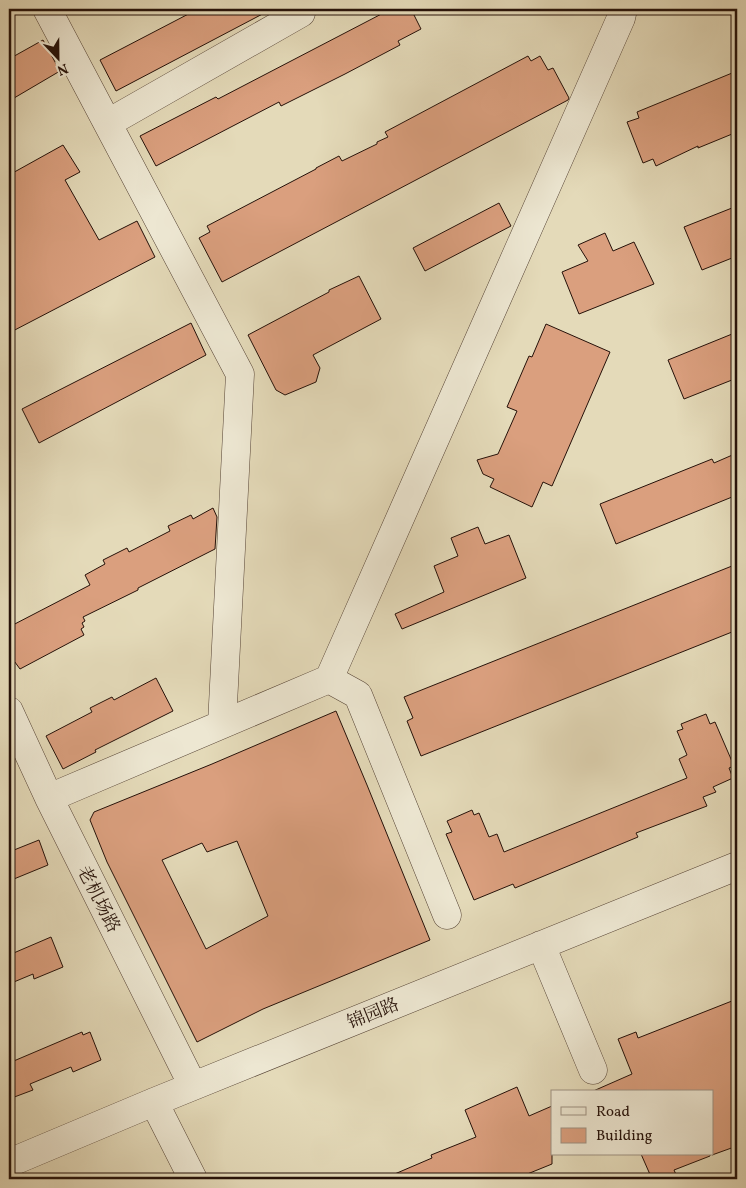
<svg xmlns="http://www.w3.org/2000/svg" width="746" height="1188" viewBox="0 0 746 1188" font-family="Vollkorn,'Noto Serif SC',serif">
	<rect width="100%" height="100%" fill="#e4dab9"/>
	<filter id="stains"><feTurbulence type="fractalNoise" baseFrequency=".004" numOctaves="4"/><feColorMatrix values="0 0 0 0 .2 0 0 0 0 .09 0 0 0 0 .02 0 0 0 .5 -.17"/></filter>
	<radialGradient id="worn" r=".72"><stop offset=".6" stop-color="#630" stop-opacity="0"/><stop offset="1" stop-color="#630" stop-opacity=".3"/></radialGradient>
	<path fill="#da9f7e" stroke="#251109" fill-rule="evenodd" d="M 198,9 L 272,9 L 116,91 L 100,60 Z
		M 391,9 L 411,9 L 421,29 L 398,41 L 400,45 L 345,74 L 281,106 L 279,102 L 156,166 L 140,136 L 216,97 L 218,99 Z
		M 43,40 L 60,71 L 9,101 L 9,59 Z
		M 528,56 L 531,61 L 540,56 L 548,70 L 553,68 L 569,98 L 568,100 L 222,282 L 199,238 L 210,232 L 207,226 L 316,169 L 316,168 L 339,156 L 342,161 L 377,144 L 377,142 L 388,137 L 385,132 Z
		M 737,71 L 737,132 L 698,148 L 698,146 L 656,166 L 653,159 L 643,163 L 627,122 L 639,118 L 637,112 Z
		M 63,145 L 80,172 L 65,180 L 99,240 L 137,221 L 155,257 L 9,333 L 9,175 Z
		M 499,203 L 511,226 L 425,271 L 413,248 Z
		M 737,206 L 737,256 L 702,270 L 684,227 Z
		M 605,233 L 613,251 L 634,242 L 654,284 L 579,314 L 562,272 L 588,261 L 578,245 Z
		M 359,276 L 381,319 L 313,355 L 320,368 L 316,382 L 285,395 L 276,390 L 248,335 L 329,292 L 329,290 Z
		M 191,323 L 206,355 L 39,443 L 22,409 Z
		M 546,324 L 610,352 L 552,486 L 543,482 L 532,507 L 490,487 L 494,479 L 483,474 L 477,460 L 498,454 L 517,411 L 507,407 L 529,356 L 532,357 Z
		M 737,332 L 737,378 L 684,399 L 668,360 Z
		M 737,453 L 737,495 L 616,544 L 600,504 L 712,459 L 714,463 Z
		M 213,508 L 217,517 L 215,549 L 138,588 L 138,590 L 83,617 L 85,621 L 82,623 L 84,627 L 81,629 L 84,635 L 20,669 L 9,654 L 9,627 L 90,585 L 85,575 L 105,564 L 103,560 L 127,548 L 129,552 L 170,531 L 168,526 L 191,515 L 193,519 Z
		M 478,527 L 485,544 L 509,535 L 526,578 L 402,629 L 395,614 L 444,592 L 434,566 L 458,556 L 451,538 Z
		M 737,564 L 737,630 L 421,756 L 407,721 L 413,718 L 404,697 Z
		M 156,678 L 173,711 L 95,750 L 96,752 L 63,769 L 46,736 L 92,712 L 90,708 L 112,697 L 114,700 Z
		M 336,711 L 367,785 L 430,940 L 263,1009 L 197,1042 L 107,862 L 90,820 L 94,812 L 212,764 ZM 237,841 L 268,916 L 206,949 L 162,860 L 202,843 L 207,852 Z
		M 706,714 L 710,724 L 715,722 L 734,766 L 729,768 L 733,778 L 713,787 L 716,792 L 703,797 L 707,806 L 636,833 L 638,837 L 515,888 L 513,884 L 474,900 L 446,834 L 452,832 L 447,821 L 472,810 L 474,815 L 479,813 L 489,837 L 497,834 L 504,852 L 687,778 L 679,759 L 687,755 L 677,731 L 683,729 L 681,724 Z
		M 39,840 L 48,865 L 9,881 L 9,852 Z
		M 51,937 L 63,967 L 34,979 L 33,974 L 9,984 L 9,955 Z
		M 737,999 L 737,1146 L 712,1155 L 712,1092 L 591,1092 L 632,1074 L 618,1039 L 636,1032 L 638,1038 Z
		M 82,1032 L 83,1035 L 90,1032 L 101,1060 L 73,1072 L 71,1067 L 30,1084 L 33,1090 L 9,1099 L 9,1063 Z
		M 517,1087 L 529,1116 L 552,1106 L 552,1164 L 515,1179 L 383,1179 L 432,1158 L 431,1155 L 476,1137 L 465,1110 Z
		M 641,1154 L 710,1154 L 710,1156 L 674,1170 L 678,1179 L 652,1179 Z"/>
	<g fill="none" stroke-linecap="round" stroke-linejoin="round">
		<g stroke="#554335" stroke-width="29">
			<path id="minor" d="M 47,9 L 240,374 L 222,724
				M 108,123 L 301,13 L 299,9
				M 329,679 L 358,695 L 447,915
				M 9,711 L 49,798 L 193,1086
				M 49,798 L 329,679 L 621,18 L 623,9
				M 541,945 L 593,1070
				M 154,1102 L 193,1179
				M 9,1163 L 154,1102 L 737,866"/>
		</g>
		<use href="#minor" stroke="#ede7d2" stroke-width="28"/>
	</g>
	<g text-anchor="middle" stroke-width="4" stroke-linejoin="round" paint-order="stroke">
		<g font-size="18" fill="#251109" stroke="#ede7d2">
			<text transform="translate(99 899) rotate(63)" y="6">老机场路</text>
			<text transform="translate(373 1013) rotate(-22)" y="6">锦园路</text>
		</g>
	</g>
	<rect width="746" height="1188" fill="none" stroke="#e4dab9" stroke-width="30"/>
	<rect x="10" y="10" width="726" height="1168" fill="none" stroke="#251109" stroke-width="2.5"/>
	<rect x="15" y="15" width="716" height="1158" fill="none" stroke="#251109"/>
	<rect x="551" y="1090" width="162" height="65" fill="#ede7d2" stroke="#9d9182"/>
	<rect x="561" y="1107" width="25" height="8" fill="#ede7d2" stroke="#9d9182"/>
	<text x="596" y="1116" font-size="15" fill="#251109">Road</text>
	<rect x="561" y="1128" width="25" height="15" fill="#da9f7e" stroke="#9d9182"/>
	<text x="596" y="1140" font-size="15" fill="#251109">Building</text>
	<g transform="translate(58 58) rotate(158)" stroke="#ede7d2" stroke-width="4" paint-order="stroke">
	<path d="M0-4L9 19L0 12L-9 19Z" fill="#251109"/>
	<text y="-8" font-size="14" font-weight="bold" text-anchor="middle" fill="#251109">N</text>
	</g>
	<rect width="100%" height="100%" filter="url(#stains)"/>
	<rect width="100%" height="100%" fill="url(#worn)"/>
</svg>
